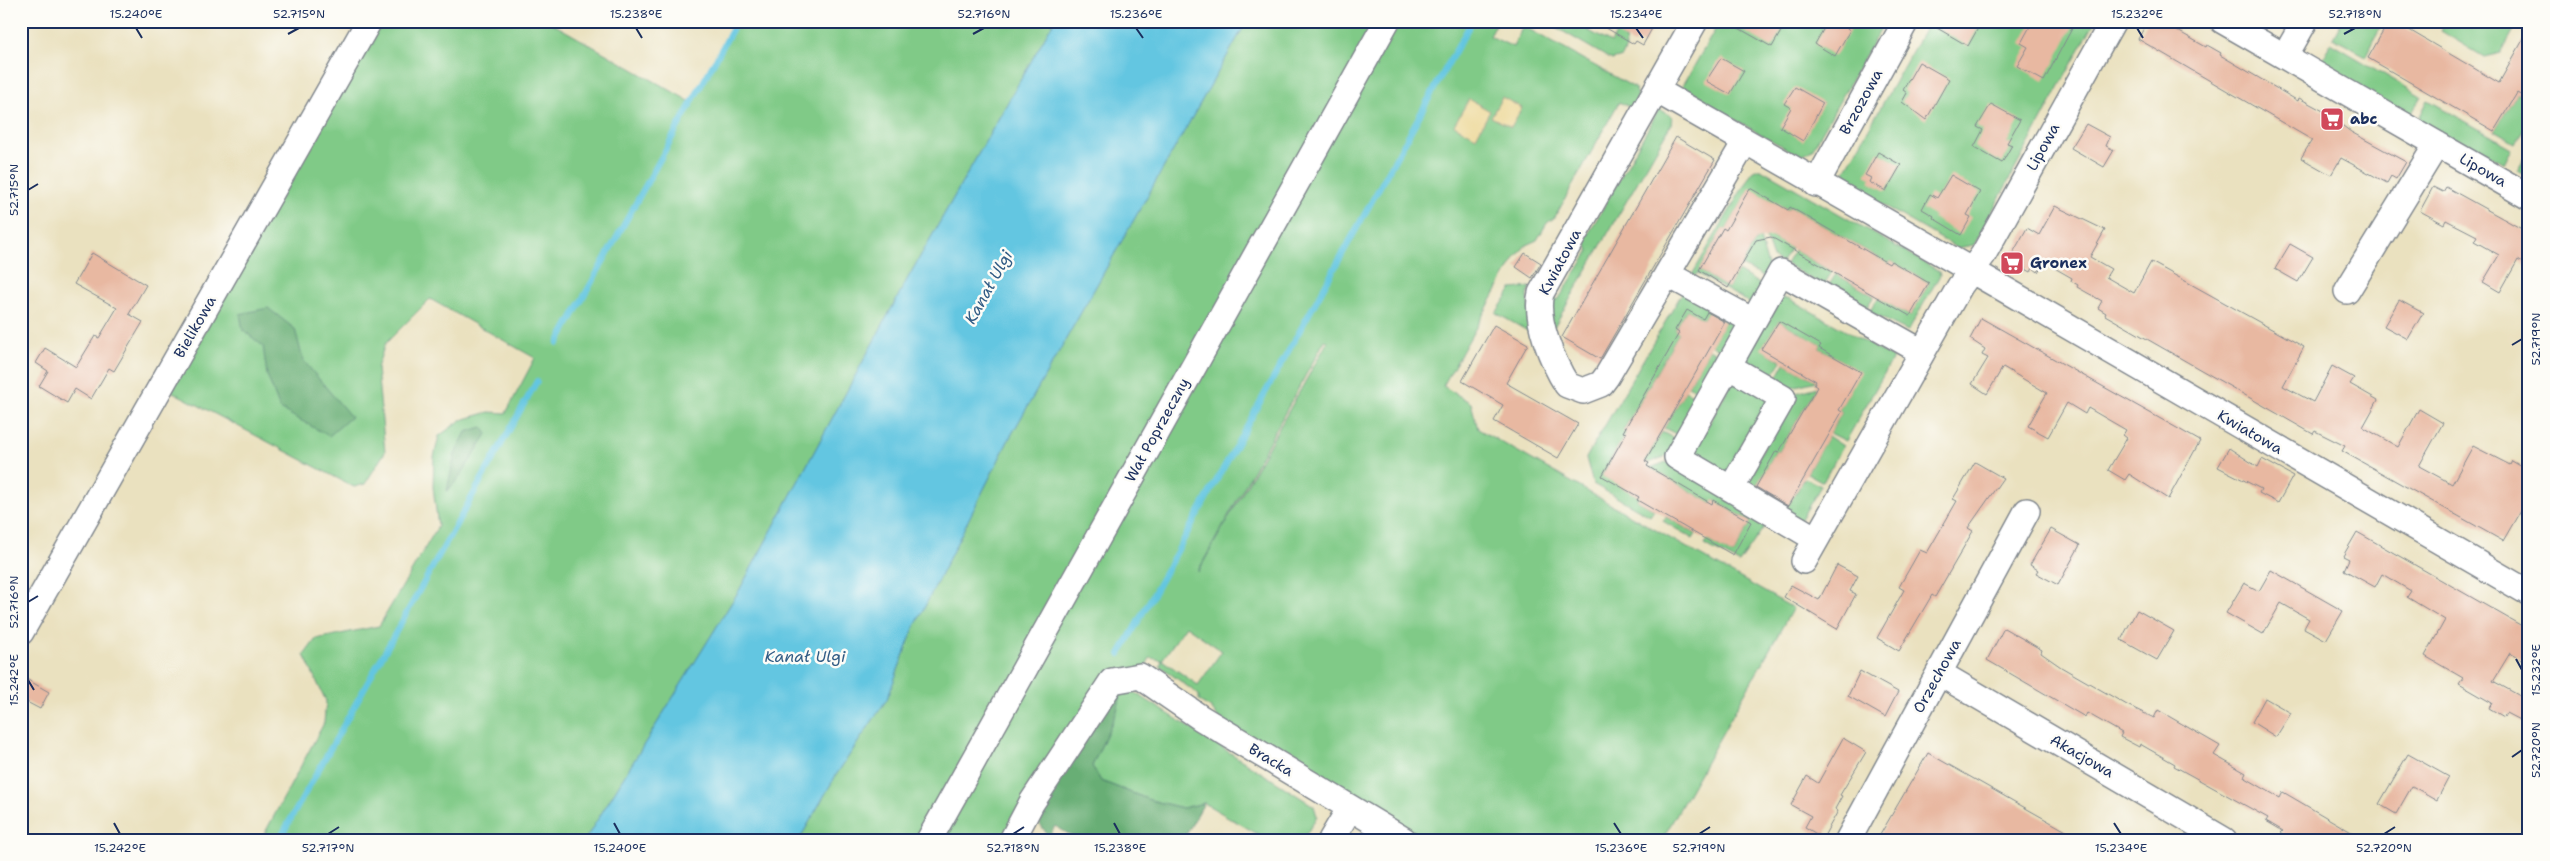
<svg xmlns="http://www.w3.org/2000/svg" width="2550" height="861" viewBox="0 0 2550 861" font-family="'Shantell Sans',sans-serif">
	<rect width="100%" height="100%" fill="#fdfcf7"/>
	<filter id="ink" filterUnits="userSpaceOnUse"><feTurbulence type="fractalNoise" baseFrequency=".02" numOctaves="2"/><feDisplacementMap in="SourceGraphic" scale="10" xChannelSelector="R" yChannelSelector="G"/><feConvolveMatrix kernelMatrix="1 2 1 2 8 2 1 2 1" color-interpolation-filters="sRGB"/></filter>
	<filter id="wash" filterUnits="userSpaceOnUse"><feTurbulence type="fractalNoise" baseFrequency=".0096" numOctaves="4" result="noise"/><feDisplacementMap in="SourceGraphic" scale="20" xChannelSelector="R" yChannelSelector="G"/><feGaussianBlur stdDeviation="1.12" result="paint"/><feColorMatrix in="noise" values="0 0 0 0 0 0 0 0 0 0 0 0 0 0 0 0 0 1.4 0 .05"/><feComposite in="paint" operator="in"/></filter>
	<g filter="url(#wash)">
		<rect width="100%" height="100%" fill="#eae1bf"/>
		<path fill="#80ca87" stroke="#4e7c72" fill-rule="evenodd" d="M 380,21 L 548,21 L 691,102 L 737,21 L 1054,21 L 908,278 L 740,589 L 585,840 L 261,840 L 324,723 L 326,701 L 304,655 L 316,639 L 379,626 L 438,526 L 433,487 L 434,457 L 439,436 L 461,420 L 489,412 L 506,413 L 535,358 L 430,299 L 385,344 L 377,368 L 385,452 L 365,484 L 354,487 L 171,391 Z
			M 1247,21 L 1498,21 L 1490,36 L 1513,47 L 1523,26 L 1635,88 L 1638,95 L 1633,109 L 1619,102 L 1555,217 L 1547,223 L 1537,240 L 1526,245 L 1515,258 L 1443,386 L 1471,403 L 1478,429 L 1793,608 L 1662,840 L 1427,840 L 1219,719 L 1211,708 L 1199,701 L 1199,695 L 1160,666 L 1162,660 L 1150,658 L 1140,676 L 1112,681 L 1012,840 L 799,840 L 836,775 L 887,699 L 913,630 L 1009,439 ZM 1325,340 L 1328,341 L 1198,572 L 1198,571 ZM 1186,626 L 1222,651 L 1198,685 L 1162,660 Z
			M 1545,21 L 1571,21 L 1611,43 L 1617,32 L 1625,40 L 1626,48 L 1622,57 L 1612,60 Z
			M 1720,21 L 1885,21 L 1812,150 L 1801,157 L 1681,89 Z
			M 1929,21 L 2095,21 L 1974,245 L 1957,248 L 1855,189 L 1845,171 Z
			M 2253,21 L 2289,21 L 2266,29 Z
			M 2342,21 L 2383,21 L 2366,56 L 2333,38 Z
			M 2447,21 L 2468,21 L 2478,27 L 2482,21 L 2519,21 L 2501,53 L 2484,57 L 2441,31 Z
			M 2331,43 L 2421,96 L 2408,119 L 2319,64 Z
			M 2517,93 L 2529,100 L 2529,122 L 2515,143 L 2494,131 Z
			M 2428,100 L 2512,148 L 2504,164 L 2457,139 L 2445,141 L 2416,124 Z
			M 1659,109 L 1672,116 L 1671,124 L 1551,332 L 1547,295 L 1558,300 L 1589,251 L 1585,240 Z
			M 2529,150 L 2529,177 L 2517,170 Z
			M 1757,169 L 1761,169 L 1939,271 L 1940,275 L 1908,331 L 1869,312 L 1878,298 L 1910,316 L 1929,283 L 1891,261 L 1889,264 L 1790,207 L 1788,210 L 1750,189 L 1726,230 L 1723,228 L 1699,270 L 1728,288 L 1738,271 L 1766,288 L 1755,306 L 1697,273 L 1693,279 L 1689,280 L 1752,172 Z
			M 1768,235 L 1791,248 L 1781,263 L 1773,258 L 1766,238 Z
			M 1758,237 L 1760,239 L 1771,276 L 1769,279 L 1741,266 Z
			M 1794,250 L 1832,272 L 1823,286 L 1786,264 Z
			M 1836,274 L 1874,296 L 1865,310 L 1827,288 Z
			M 1531,287 L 1527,296 L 1533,334 L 1496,313 L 1512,289 Z
			M 1685,288 L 1741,320 L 1727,354 L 1711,345 L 1725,321 L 1708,311 L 1703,319 L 1687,310 L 1675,330 L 1679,333 L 1623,431 L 1626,433 L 1602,475 L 1639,497 L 1637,500 L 1654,510 L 1650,516 L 1593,484 L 1586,458 Z
			M 1782,298 L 1788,298 L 1893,358 L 1846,441 L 1830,433 L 1842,412 L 1839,410 L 1860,372 L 1819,348 L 1821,345 L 1779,321 L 1762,349 L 1781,361 L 1768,383 L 1741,367 L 1778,301 Z
			M 1709,349 L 1724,358 L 1704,394 L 1688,386 Z
			M 1785,363 L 1816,381 L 1788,388 L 1773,385 Z
			M 1736,374 L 1777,399 L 1730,481 L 1696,456 L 1695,450 Z
			M 1817,387 L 1779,452 L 1776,451 L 1755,489 L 1787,507 L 1805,478 L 1821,486 L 1799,522 L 1742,490 L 1790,395 Z
			M 1685,391 L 1700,399 L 1680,436 L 1664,428 Z
			M 1662,432 L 1677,440 L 1669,455 L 1649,463 L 1645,461 Z
			M 1828,436 L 1843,446 L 1823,482 L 1807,473 Z
			M 1666,462 L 1769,520 L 1739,563 L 1704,545 L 1707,540 L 1733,555 L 1751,522 L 1714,500 L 1712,504 L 1650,468 Z
			M 1666,517 L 1696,534 L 1693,539 L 1663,521 Z
			M 1123,685 L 1314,806 L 1317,816 L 1303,840 L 1268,840 L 1204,803 L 1183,808 L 1150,800 L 1101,781 L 1092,766 L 1117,711 Z"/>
		<path fill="#68ae74" stroke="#426e69" d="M 268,308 L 295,329 L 303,360 L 351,417 L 329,436 L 280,409 L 267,375 L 263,346 L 243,330 L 240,314 Z
			M 482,427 L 487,434 L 459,478 L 447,491 L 455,454 L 466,432 Z
			M 1123,685 L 1117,711 L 1092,766 L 1101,781 L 1150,800 L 1183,808 L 1204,803 L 1183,840 L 1079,840 L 1055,826 L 1049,837 L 1033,814 Z"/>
		<path fill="#eeda9e" stroke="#84847e" d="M 1502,97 L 1522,108 L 1511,127 L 1491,117 Z
			M 1469,99 L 1490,111 L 1476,137 L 1454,125 Z"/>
		<path fill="#63c6e1" stroke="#3f7aa0" d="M 1054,21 L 1247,21 L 1009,439 L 913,630 L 887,699 L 836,775 L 799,840 L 585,840 L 740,589 L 908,278 Z"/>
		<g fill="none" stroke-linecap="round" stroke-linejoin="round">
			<path stroke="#63c6e1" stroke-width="6" d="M 558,343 L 737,21
				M 1120,654 L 1472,21
				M 279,840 L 537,381"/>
		</g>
		<g id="blocks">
			<path fill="#e8b8a1" d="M 1594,21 L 1656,21 L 1643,45 L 1636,41 L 1634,44 Z
				M 1726,21 L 1774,21 L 1784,26 L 1772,47 Z
				M 1828,21 L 1835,21 L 1850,30 L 1835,56 L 1815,44 Z
				M 1925,21 L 1982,21 L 1968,46 Z
				M 2033,21 L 2076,21 L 2044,81 L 2017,66 L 2028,47 L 2021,43 Z
				M 2148,21 L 2168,21 L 2178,27 L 2176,30 L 2206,47 L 2207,45 L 2221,53 L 2220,55 L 2298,101 L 2299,98 L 2340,120 L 2339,123 L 2351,132 L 2406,162 L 2396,179 L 2391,176 L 2387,183 L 2341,158 L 2331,175 L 2301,158 L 2312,140 L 2138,39 Z
				M 2389,21 L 2394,21 L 2499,83 L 2529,29 L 2529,100 L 2517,93 L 2494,131 L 2368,58 Z
				M 1721,58 L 1744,71 L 1730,94 L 1706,81 Z
				M 1919,62 L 1949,79 L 1926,120 L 1902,102 L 1907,93 L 1903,90 Z
				M 1795,87 L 1823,103 L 1803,141 L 1780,127 L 1791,108 L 1784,104 Z
				M 1991,104 L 2020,120 L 2007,143 L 2012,145 L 2002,163 L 1974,147 L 1983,130 L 1977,127 Z
				M 2086,124 L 2110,137 L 2106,146 L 2114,150 L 2104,167 L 2071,148 Z
				M 1676,137 L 1715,160 L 1600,359 L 1562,337 Z
				M 1878,152 L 1901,165 L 1886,191 L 1869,182 L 1871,178 L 1865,175 Z
				M 1951,175 L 1980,192 L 1967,215 L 1971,217 L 1961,235 L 1933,218 L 1934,216 L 1922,209 L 1930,194 L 1937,198 Z
				M 2433,187 L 2443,192 L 2446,187 L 2529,233 L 2529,267 L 2518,260 L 2500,292 L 2483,282 L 2499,255 L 2474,241 L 2477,236 L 2446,220 L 2444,224 L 2420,211 Z
				M 1750,188 L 1788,210 L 1790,207 L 1889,264 L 1891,261 L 1929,283 L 1910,316 L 1771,237 L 1756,240 L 1728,288 L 1699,270 L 1723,228 L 1726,230 Z
				M 2055,206 L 2105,230 L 2090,257 L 2111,269 L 2106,277 L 2134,293 L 2151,262 L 2304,347 L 2283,386 L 2313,402 L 2332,366 L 2354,378 L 2350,384 L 2378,400 L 2363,427 L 2398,447 L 2419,409 L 2443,423 L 2419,466 L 2452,484 L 2473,446 L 2510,465 L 2512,461 L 2529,471 L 2529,496 L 2503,541 L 2342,451 L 2345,446 L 2315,431 L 2313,434 L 2105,315 L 2106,313 L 2098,308 L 2102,301 L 2077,287 L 2078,285 L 2071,281 L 2072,278 L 2044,262 L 2038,272 L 2033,268 L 2031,272 L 2009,260 L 2027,228 L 2039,235 Z
				M 2290,244 L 2313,257 L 2298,282 L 2275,269 Z
				M 92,253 L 146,285 L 129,314 L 143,322 L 114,371 L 109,368 L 91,399 L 75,389 L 67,403 L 39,386 L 48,371 L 36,363 L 45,348 L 76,367 L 95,336 L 99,338 L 117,308 L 74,284 Z
				M 1525,253 L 1541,263 L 1532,278 L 1516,267 Z
				M 2399,300 L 2423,313 L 2408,339 L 2384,326 Z
				M 1687,310 L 1703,319 L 1707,312 L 1725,322 L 1645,461 L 1649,463 L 1647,466 L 1712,504 L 1713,500 L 1751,522 L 1733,555 L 1637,500 L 1639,497 L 1602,476 L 1626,433 L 1623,432 L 1679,333 L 1675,330 Z
				M 1981,318 L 2200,441 L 2168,499 L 2129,474 L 2125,480 L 2108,470 L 2127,438 L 2123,435 L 2126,430 L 2088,408 L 2085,414 L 2067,403 L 2048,437 L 2028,426 L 2047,393 L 2003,367 L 1987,394 L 1972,384 L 1988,358 L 1982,355 L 1985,349 L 1970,339 Z
				M 1779,321 L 1821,345 L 1819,348 L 1861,372 L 1839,410 L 1842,412 L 1788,506 L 1756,487 L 1776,451 L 1779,452 L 1817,387 L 1814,385 L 1816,381 L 1761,349 Z
				M 1494,325 L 1528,344 L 1506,383 L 1578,424 L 1558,458 L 1494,421 L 1503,405 L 1462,381 Z
				M 2229,448 L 2258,467 L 2262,459 L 2293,476 L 2278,503 L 2259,493 L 2261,489 L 2218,467 Z
				M 1975,462 L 2003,478 L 1968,528 L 1973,531 L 1935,597 L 1932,595 L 1899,651 L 1877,638 L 1904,590 L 1899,587 L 1920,550 L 1927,553 L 1957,501 L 1953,499 Z
				M 2051,529 L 2080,545 L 2058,585 L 2036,573 L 2038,570 L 2030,565 Z
				M 2357,532 L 2529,630 L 2529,664 L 2510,653 L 2493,681 L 2529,701 L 2529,725 L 2506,713 L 2504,717 L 2489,708 L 2492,703 L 2459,684 L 2463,678 L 2425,656 L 2445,620 L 2407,597 L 2411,591 L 2382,574 L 2375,587 L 2344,570 L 2349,559 L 2343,556 Z
				M 1837,565 L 1858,576 L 1850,591 L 1856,594 L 1837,629 L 1784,597 L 1791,585 L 1819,600 Z
				M 2271,570 L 2343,611 L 2326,640 L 2304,628 L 2309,619 L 2281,603 L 2263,634 L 2226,613 L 2244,583 L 2259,591 Z
				M 2137,610 L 2174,631 L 2157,660 L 2121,640 Z
				M 2004,628 L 2042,650 L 2041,653 L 2061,667 L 2127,705 L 2154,718 L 2158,710 L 2220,746 L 2214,755 L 2246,773 L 2244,777 L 2280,798 L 2283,792 L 2365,840 L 2290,840 L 2281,833 L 2283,831 L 2266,821 L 2268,818 L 2174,766 L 2175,764 L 2140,744 L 2139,747 L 2120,737 L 2122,733 L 2087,713 L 2085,717 L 1987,660 Z
				M 1860,671 L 1898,692 L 1885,717 L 1848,696 Z
				M 21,676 L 49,692 L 40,709 L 21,699 Z
				M 2265,698 L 2291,713 L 2276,737 L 2252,722 Z
				M 1843,738 L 1866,752 L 1840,795 L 1842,796 L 1835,809 L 1838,811 L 1823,838 L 1805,827 L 1811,816 L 1791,805 L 1807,776 L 1818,783 Z
				M 1928,753 L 2082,840 L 1877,840 Z
				M 2408,754 L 2449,777 L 2437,800 L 2412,786 L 2396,814 L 2379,804 Z"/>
		</g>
	</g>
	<g filter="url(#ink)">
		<use href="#blocks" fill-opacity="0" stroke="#82888e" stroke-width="1"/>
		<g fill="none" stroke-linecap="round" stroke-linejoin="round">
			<g stroke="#82888e" stroke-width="28">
				<path id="minor" d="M 1695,21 L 1541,293 C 1534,319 1553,363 1567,385 L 1583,391 L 1601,384 L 1607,376 L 1745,142
					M 2223,21 L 2529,197
					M 2285,56 L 2305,21
					M 1656,90 L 1997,285 L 2529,593
					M 1816,184 L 1906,21
					M 1667,274 L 1753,321
					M 2347,291 L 2437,144
					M 1728,366 L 1783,398 L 1731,489
					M 1816,539 L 1677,457 L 1781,272 L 1922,352
					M 1804,561 L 1960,286 L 1983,255 L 2113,21
					M 21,632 L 369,21
					M 1939,673 L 2224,840
					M 929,840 L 1387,21
					M 1012,840 L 1032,802 L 1112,681 L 1140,676 L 1201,718 L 1404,840
					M 1331,840 L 1350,808
					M 1848,840 L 2027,511"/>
			</g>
			<use href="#minor" stroke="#fff" stroke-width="25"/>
		</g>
	</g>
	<path fill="none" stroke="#1b2f5e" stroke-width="2" d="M 136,28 L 142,38M 636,28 L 642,38M 1136,28 L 1143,38M 1636,28 L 1643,38M 2137,28 L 2143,38M 288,34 L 299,28M 973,34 L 984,28M 2344,34 L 2355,28M 28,190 L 38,184M 2512,345 L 2522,339M 28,602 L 38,596M 2516,659 L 2522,670M 28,680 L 34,690M 2512,757 L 2522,750M 114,823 L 120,834M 614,823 L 620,834M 1114,823 L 1120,834M 1614,823 L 1621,834M 2114,823 L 2121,834M 328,834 L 339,827M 1013,834 L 1024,827M 1699,834 L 1710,827M 2384,834 L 2395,827"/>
	<defs>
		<g id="supermarket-square" transform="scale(1.25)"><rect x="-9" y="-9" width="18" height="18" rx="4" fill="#d1495b" stroke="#fdfcf7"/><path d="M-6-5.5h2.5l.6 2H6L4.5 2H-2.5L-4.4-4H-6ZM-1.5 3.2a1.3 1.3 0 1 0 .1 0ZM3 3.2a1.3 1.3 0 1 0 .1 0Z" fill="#fff"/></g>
	</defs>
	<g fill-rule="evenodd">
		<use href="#supermarket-square" x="2332" y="119"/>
		<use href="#supermarket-square" x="2012" y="263"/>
	</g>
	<g text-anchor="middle" stroke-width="5" stroke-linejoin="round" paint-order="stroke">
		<g font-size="15" fill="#1b2f5e" stroke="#fdfcf7">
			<text transform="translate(1861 102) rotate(-61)" y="5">Brzozowa</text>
			<text transform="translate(2043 147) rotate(-61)" y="5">Lipowa</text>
			<text transform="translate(2483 170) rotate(30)" y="5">Lipowa</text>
			<text transform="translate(1560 262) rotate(-62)" y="5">Kwiatowa</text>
			<text transform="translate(195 327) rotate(-60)" y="5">Bielikowa</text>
			<text transform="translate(1157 430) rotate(-61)" y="5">Wał Poprzeczny</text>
			<text transform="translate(2250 432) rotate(30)" y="5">Kwiatowa</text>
			<text transform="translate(1937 676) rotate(-61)" y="5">Orzechowa</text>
			<text transform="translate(2082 756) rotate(30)" y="5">Akacjowa</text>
			<text transform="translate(1271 760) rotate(31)" y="5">Bracka</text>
		</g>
		<g font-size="15" font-weight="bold" fill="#1b2f5e" stroke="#fdfcf7" text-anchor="start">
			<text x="2350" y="124">abc</text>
			<text x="2030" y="268">Gronex</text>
		</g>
		<g font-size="16" font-style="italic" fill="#315c85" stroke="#fdfcf7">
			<text transform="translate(988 287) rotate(-61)" y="6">Kanał Ulgi</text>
			<text x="805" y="662">Kanał Ulgi</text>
		</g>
	</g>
	<rect width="2550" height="861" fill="none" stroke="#fdfcf7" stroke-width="55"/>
	<rect x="28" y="28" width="2494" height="806" fill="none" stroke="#1b2f5e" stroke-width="2"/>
	<g font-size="12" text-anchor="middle" fill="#1b2f5e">
		<text x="136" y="18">15.240°E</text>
		<text x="299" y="18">52.715°N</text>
		<text x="636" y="18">15.238°E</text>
		<text x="984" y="18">52.716°N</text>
		<text x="1136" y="18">15.236°E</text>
		<text x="1636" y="18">15.234°E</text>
		<text x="2137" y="18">15.232°E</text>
		<text x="2355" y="18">52.718°N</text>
		<text transform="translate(14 190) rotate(-90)" y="4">52.715°N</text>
		<text transform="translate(2536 339) rotate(-90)" y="4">52.719°N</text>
		<text transform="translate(14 602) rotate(-90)" y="4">52.716°N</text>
		<text transform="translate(2536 670) rotate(-90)" y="4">15.232°E</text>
		<text transform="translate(14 680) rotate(-90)" y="4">15.242°E</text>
		<text transform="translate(2536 750) rotate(-90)" y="4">52.720°N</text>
		<text x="120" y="852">15.242°E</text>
		<text x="328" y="852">52.717°N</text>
		<text x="620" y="852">15.240°E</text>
		<text x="1013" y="852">52.718°N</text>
		<text x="1120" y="852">15.238°E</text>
		<text x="1621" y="852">15.236°E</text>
		<text x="1699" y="852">52.719°N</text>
		<text x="2121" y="852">15.234°E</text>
		<text x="2384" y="852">52.720°N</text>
	</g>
</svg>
